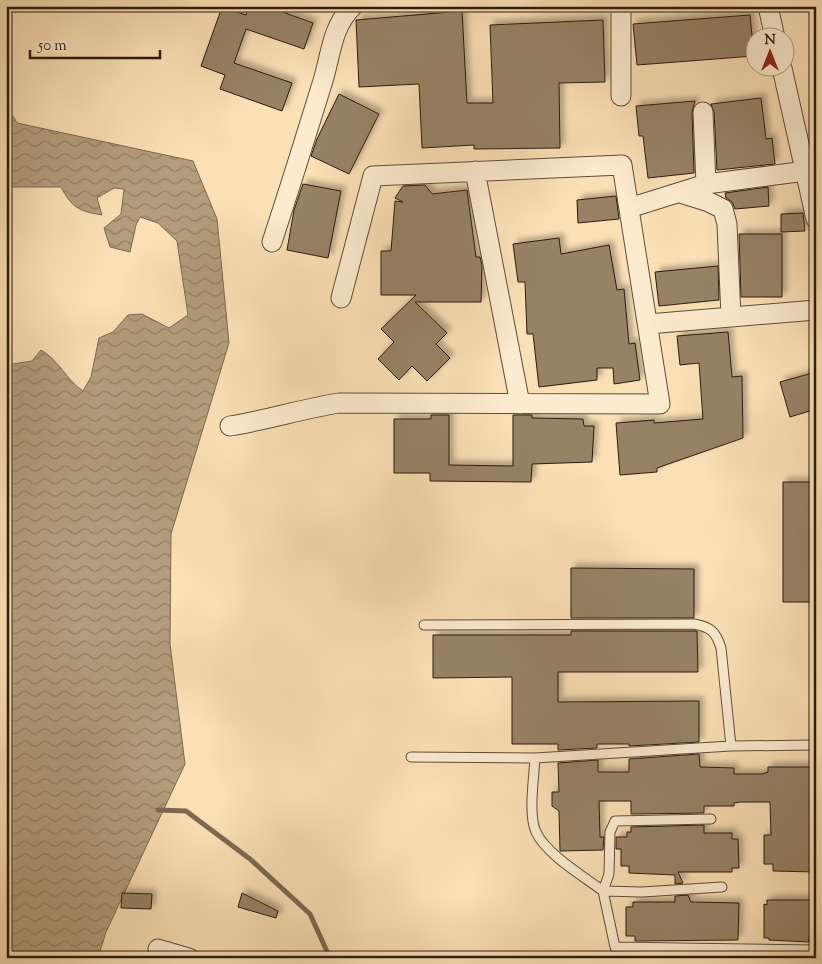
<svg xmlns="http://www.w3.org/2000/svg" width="822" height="964" viewBox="0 0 822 964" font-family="'Sorts Mill Goudy',serif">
	<defs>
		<pattern id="water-waves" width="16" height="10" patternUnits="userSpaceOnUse" patternTransform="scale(1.25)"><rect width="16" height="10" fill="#b49d7d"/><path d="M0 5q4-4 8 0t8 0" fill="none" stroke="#937f65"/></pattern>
		<filter id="shadow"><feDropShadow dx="4.5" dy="-4.5" stdDeviation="2.5" flood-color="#0004"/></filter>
	</defs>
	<rect width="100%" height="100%" fill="#fbe0b5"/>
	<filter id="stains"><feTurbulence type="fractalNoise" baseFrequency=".004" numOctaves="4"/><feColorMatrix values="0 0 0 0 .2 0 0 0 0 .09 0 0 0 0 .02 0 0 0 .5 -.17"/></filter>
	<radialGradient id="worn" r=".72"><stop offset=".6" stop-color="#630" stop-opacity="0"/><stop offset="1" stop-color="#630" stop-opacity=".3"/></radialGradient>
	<path fill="url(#water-waves)" stroke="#7d6951" d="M 6,104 L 17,123 L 193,161 L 217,219 L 229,343 L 171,534 L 170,644 L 185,764 L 106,932 L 98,958 L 6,958 L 6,365 L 32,361 L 41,350 C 60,361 66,380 83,391 L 91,377 L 99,338 L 113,332 L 128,315 L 142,314 L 169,328 L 188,315 L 177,241 L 158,223 L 140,217 L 136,225 L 130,252 L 110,247 L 104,228 L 121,214 L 124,189 L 114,188 L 97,198 L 102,215 C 79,211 72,208 61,187 L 6,187 Z"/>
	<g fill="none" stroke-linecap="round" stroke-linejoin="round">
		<path stroke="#7d6951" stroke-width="5" d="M 158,810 L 186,811 L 250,859 L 310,914 L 330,958"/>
	</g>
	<path fill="#978266" stroke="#2b1c10" filter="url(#shadow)" d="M 249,6 L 266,6 L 313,23 L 304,49 L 246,29 L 234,63 L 292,83 L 282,111 L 220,89 L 225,75 L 201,66 L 222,7 L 246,15 Z
		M 462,11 L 467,103 L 493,103 L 490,25 L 603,20 L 605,82 L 559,83 L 560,148 L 474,149 L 474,145 L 422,148 L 419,84 L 359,87 L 356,20 Z
		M 750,15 L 754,56 L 637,65 L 633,24 Z
		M 339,94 L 379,114 L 349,174 L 311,156 L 317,139 Z
		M 761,98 L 766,139 L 772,138 L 775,164 L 717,170 L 714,112 L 711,104 Z
		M 695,101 L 692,112 L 694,173 L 648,178 L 643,136 L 639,136 L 636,106 Z
		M 303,184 L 341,191 L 328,258 L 287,250 L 294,210 Z
		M 425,185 L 432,194 L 467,190 L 476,257 L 480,257 L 482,265 L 481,302 L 415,302 L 447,333 L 436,344 L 450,358 L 427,381 L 412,366 L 399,380 L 378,359 L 394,342 L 381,329 L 416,295 L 381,295 L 381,251 L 391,251 L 395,201 L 403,202 L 395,198 L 403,186 Z
		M 768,187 L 769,206 L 735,209 L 732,202 L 726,198 L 725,193 Z
		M 616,196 L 619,219 L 578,223 L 577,200 Z
		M 803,213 L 805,231 L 781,232 L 781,214 Z
		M 739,234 L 782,234 L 782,297 L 741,297 Z
		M 559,238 L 561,254 L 609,245 L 617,290 L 624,289 L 629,344 L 635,343 L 640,380 L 614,384 L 613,368 L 597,368 L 597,380 L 539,387 L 533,334 L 527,334 L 525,282 L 518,282 L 513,244 Z
		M 718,266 L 719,300 L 659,306 L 655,272 Z
		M 728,332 L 732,377 L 742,376 L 743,438 L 657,468 L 657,472 L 620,475 L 616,423 L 654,420 L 654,423 L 703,419 L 699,363 L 680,365 L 677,336 Z
		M 816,372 L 816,409 L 790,417 L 780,382 Z
		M 431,415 L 449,415 L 449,465 L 513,466 L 513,415 L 532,415 L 532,418 L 583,419 L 584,426 L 594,426 L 592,462 L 532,464 L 531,482 L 430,481 L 430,473 L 394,473 L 394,419 L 431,419 Z
		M 783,482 L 816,482 L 816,602 L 783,602 Z
		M 571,568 L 694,569 L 694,618 L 571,618 Z
		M 571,631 L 697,631 L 698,672 L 558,672 L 558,702 L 699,701 L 699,742 L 629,746 L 629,744 L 597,744 L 597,748 L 558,750 L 558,744 L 512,744 L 512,677 L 433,678 L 433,635 L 571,635 Z
		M 699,754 L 700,767 L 734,768 L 734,774 L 762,774 L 768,772 L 768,767 L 816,767 L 816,872 L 773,871 L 773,864 L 764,864 L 764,835 L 771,835 L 770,802 L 740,802 L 734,803 L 734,806 L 704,806 L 704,813 L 631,814 L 631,801 L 599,801 L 600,837 L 604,837 L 603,850 L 560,851 L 559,811 L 552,806 L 552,792 L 559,792 L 558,763 L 598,760 L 598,772 L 629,772 L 629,759 Z
		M 704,825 L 704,833 L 732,833 L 732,839 L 738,839 L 739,868 L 732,868 L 732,872 L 678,872 L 683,883 L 675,884 L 675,875 L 629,873 L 629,866 L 621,866 L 621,849 L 616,849 L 616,837 L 627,837 L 627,832 L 631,832 L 631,827 Z
		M 122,893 L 152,894 L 151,909 L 121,908 Z
		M 242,893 L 278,911 L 276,918 L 238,907 Z
		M 688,895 L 691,902 L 739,903 L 738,940 L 635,941 L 635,936 L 626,936 L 626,907 L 633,907 L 633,902 L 675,902 L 675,896 Z
		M 767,900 L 816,900 L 816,936 L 809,936 L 809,942 L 769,940 L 769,938 L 764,938 L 764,904 L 767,905 Z"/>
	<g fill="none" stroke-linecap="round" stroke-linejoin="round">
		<g stroke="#5f4d39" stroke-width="11">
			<path id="service" d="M 424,625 L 694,624 C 711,627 716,632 721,648 L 731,746
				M 411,757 L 535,758 L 731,746 L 816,745
				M 535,758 C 534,778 528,815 536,832 C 546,854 583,876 603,891 L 615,947 L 816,950
				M 711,819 L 615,821 L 610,832 L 609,874 L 603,891 L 642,892 L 722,887"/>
		</g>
		<g stroke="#5f4d39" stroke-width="21">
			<path id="minor" d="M 621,6 L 621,96
				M 768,6 L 775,38
				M 782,68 L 816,219
				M 703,112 L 706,184
				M 475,171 L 520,404
				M 680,193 L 709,202 L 723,209 L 727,224 L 731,317
				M 629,208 L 706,184 L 806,171
				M 272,242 C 289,190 305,139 321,87 C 331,59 330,28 353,6
				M 648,324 L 816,310
				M 230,426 C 267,420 302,409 339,403 L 660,404 L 622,165 L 373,176 L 341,298
				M 158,949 L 189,958"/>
		</g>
		<use href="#service" stroke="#fcebcf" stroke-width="9"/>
		<use href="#minor" stroke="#fcebcf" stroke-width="19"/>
	</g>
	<rect width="822" height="964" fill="none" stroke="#fbe0b5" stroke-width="25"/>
	<rect x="8" y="8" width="807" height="949" fill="none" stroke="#2b1c10" stroke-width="2.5"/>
	<rect x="12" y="12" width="797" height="939" fill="none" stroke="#2b1c10"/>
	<g transform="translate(770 52)"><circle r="24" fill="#fcebcf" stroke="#a89883"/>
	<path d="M0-4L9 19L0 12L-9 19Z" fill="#8f2418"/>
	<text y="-8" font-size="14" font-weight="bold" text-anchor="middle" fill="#2b1c10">N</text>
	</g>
	<path d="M30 50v8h130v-8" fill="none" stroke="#2b1c10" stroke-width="2.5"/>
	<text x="38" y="50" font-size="15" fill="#2b1c10" stroke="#fcebcf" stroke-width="4" paint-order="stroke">50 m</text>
	<rect width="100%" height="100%" filter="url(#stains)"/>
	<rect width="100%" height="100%" fill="url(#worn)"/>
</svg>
